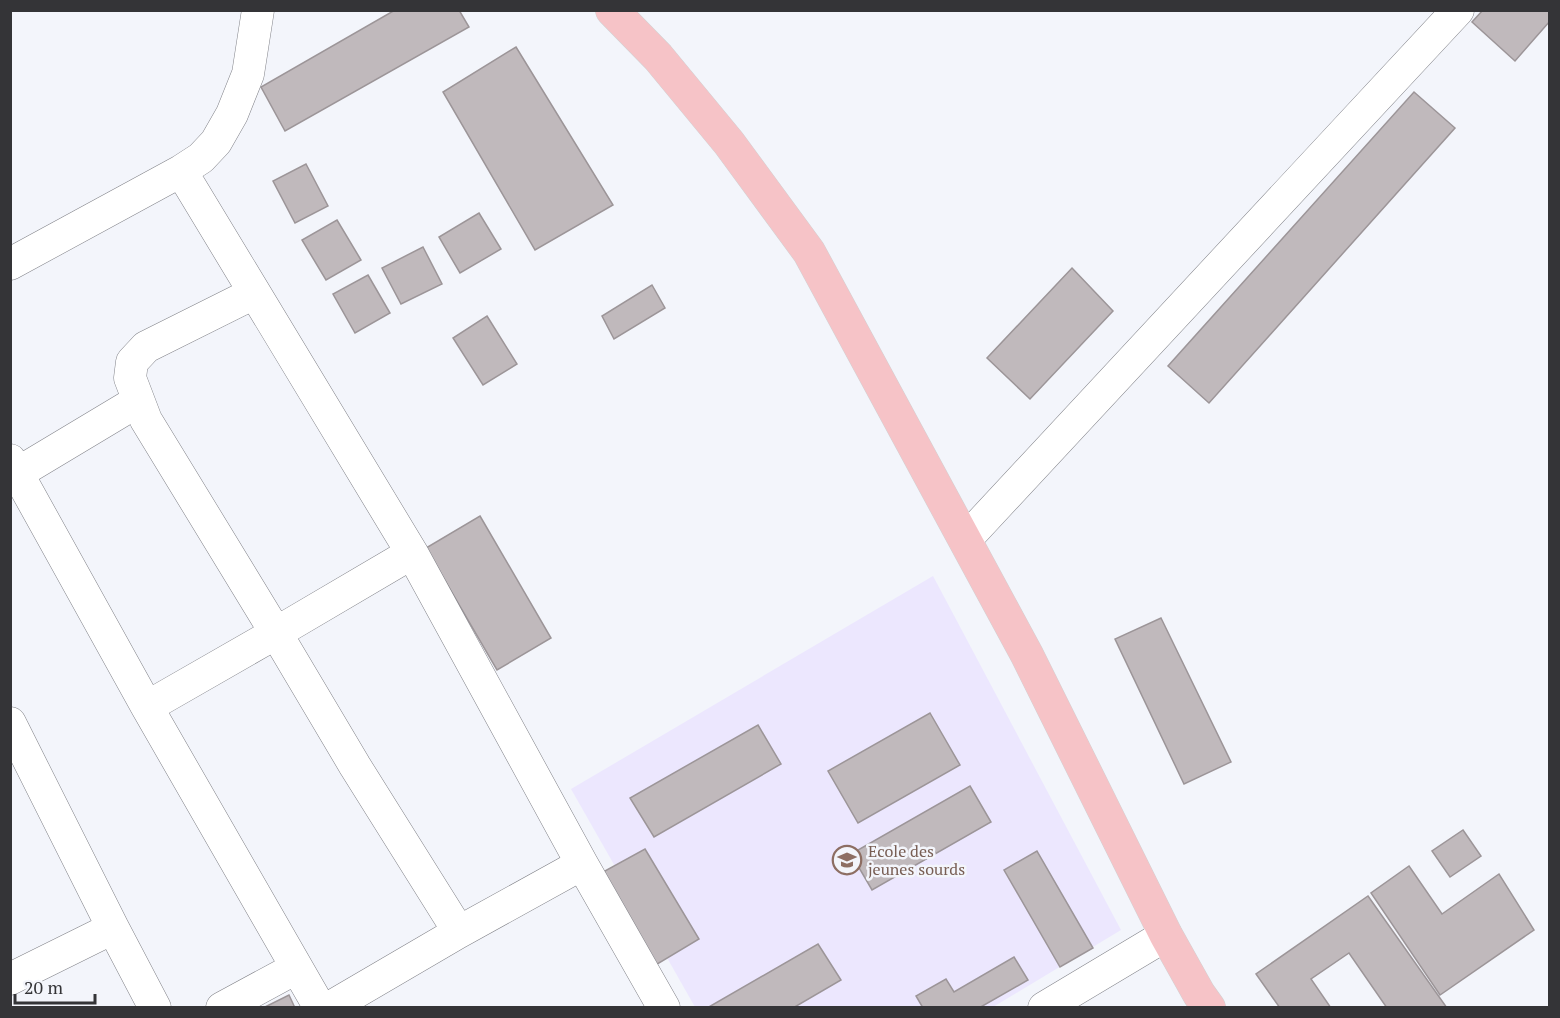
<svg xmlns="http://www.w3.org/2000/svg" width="1560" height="1018" viewBox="0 0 1560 1018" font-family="'PT Serif',serif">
	<rect width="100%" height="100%" fill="#f3f5fb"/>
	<path fill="#ece7fe" d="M 933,576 L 1121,930 L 993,1007 L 695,1007 L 571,789 Z"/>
	<path fill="#c0b9bc" stroke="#9c9598" stroke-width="1.5" d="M 395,10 L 459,10 L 469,27 L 285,131 L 261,87 Z
		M 1483,10 L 1550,10 L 1550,21 L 1515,61 L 1472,22 Z
		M 516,47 L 613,205 L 535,250 L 443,92 Z
		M 1414,92 L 1455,128 L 1209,403 L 1168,366 Z
		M 306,164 L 328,206 L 295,223 L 273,181 Z
		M 479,213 L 501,249 L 460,273 L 439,237 Z
		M 337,220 L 361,260 L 326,280 L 302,240 Z
		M 423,247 L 442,284 L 401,304 L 382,268 Z
		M 1072,268 L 1113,311 L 1030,399 L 987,358 Z
		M 368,275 L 390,313 L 355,333 L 333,294 Z
		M 652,285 L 665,308 L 614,339 L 602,316 Z
		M 487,316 L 517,364 L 483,385 L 453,338 Z
		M 480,516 L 551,638 L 497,670 L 426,548 Z
		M 1161,618 L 1231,762 L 1184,784 L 1115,639 Z
		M 930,713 L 960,765 L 858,823 L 828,771 Z
		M 758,725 L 781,764 L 654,837 L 630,798 Z
		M 970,786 L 991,822 L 872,890 L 851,854 Z
		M 1463,830 L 1481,856 L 1450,877 L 1432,851 Z
		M 645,849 L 699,939 L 654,966 L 603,872 Z
		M 1037,851 L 1093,948 L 1060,967 L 1004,870 Z
		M 1409,866 L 1442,914 L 1499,874 L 1534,930 L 1440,995 L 1371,893 Z
		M 1368,896 L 1447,1008 L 1387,1008 L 1349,953 L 1311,979 L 1331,1008 L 1280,1008 L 1256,974 Z
		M 818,944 L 841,980 L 793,1008 L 707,1008 Z
		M 1014,957 L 1028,980 L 979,1008 L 923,1008 L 916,996 L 946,979 L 954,992 Z
		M 289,995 L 295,1008 L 263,1008 Z"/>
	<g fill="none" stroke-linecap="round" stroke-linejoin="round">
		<g stroke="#818288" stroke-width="33">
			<path id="minor" d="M 181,171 L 412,553 L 582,864 L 664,1008
				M 10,264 L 181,171 L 201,158 L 216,142 L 232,114 L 248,74 L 258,10
				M 254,293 L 146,347 L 132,362 L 130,378 L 146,420 L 276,633 L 355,766 L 459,932
				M 10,460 L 147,707 L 320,1008
				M 18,473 L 138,401
				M 965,540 L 1458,10
				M 147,707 L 276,633 L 412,553
				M 10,723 L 113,928 L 155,1008
				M 10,979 L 113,928
				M 222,1008 L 296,968
				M 329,1008 L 459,932 L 582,864
				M 1044,1008 L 1166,935"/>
		</g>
		<g stroke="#d2d2d3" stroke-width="34">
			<path id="major" d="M 612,10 L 658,57 L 729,143 L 809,252 L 1027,655 L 1166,935 L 1199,994 L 1209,1008"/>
		</g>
		<use href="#minor" stroke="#fff" stroke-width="32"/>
		<use href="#major" stroke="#f6c3c7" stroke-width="33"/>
	</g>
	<defs>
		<g id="school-ring" transform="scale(1.5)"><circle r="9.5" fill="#f3f5fb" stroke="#8d6e63" stroke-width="1.5"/><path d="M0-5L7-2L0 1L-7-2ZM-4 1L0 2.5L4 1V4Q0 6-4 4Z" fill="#8d6e63"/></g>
	</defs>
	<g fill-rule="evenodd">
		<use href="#school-ring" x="847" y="860"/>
	</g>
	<g text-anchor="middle" stroke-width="5" stroke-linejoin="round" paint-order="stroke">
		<g font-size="16" fill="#785e54" stroke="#f3f5fb" text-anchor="start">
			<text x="868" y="857">Ecole des<tspan x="868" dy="18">jeunes sourds</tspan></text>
		</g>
	</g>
	<rect width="1560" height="1018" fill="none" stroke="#343437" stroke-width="24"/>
	<path d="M15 994v9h80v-9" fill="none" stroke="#343437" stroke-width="3"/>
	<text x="24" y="994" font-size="18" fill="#343437" stroke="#f3f5fb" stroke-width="4.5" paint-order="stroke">20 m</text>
</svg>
